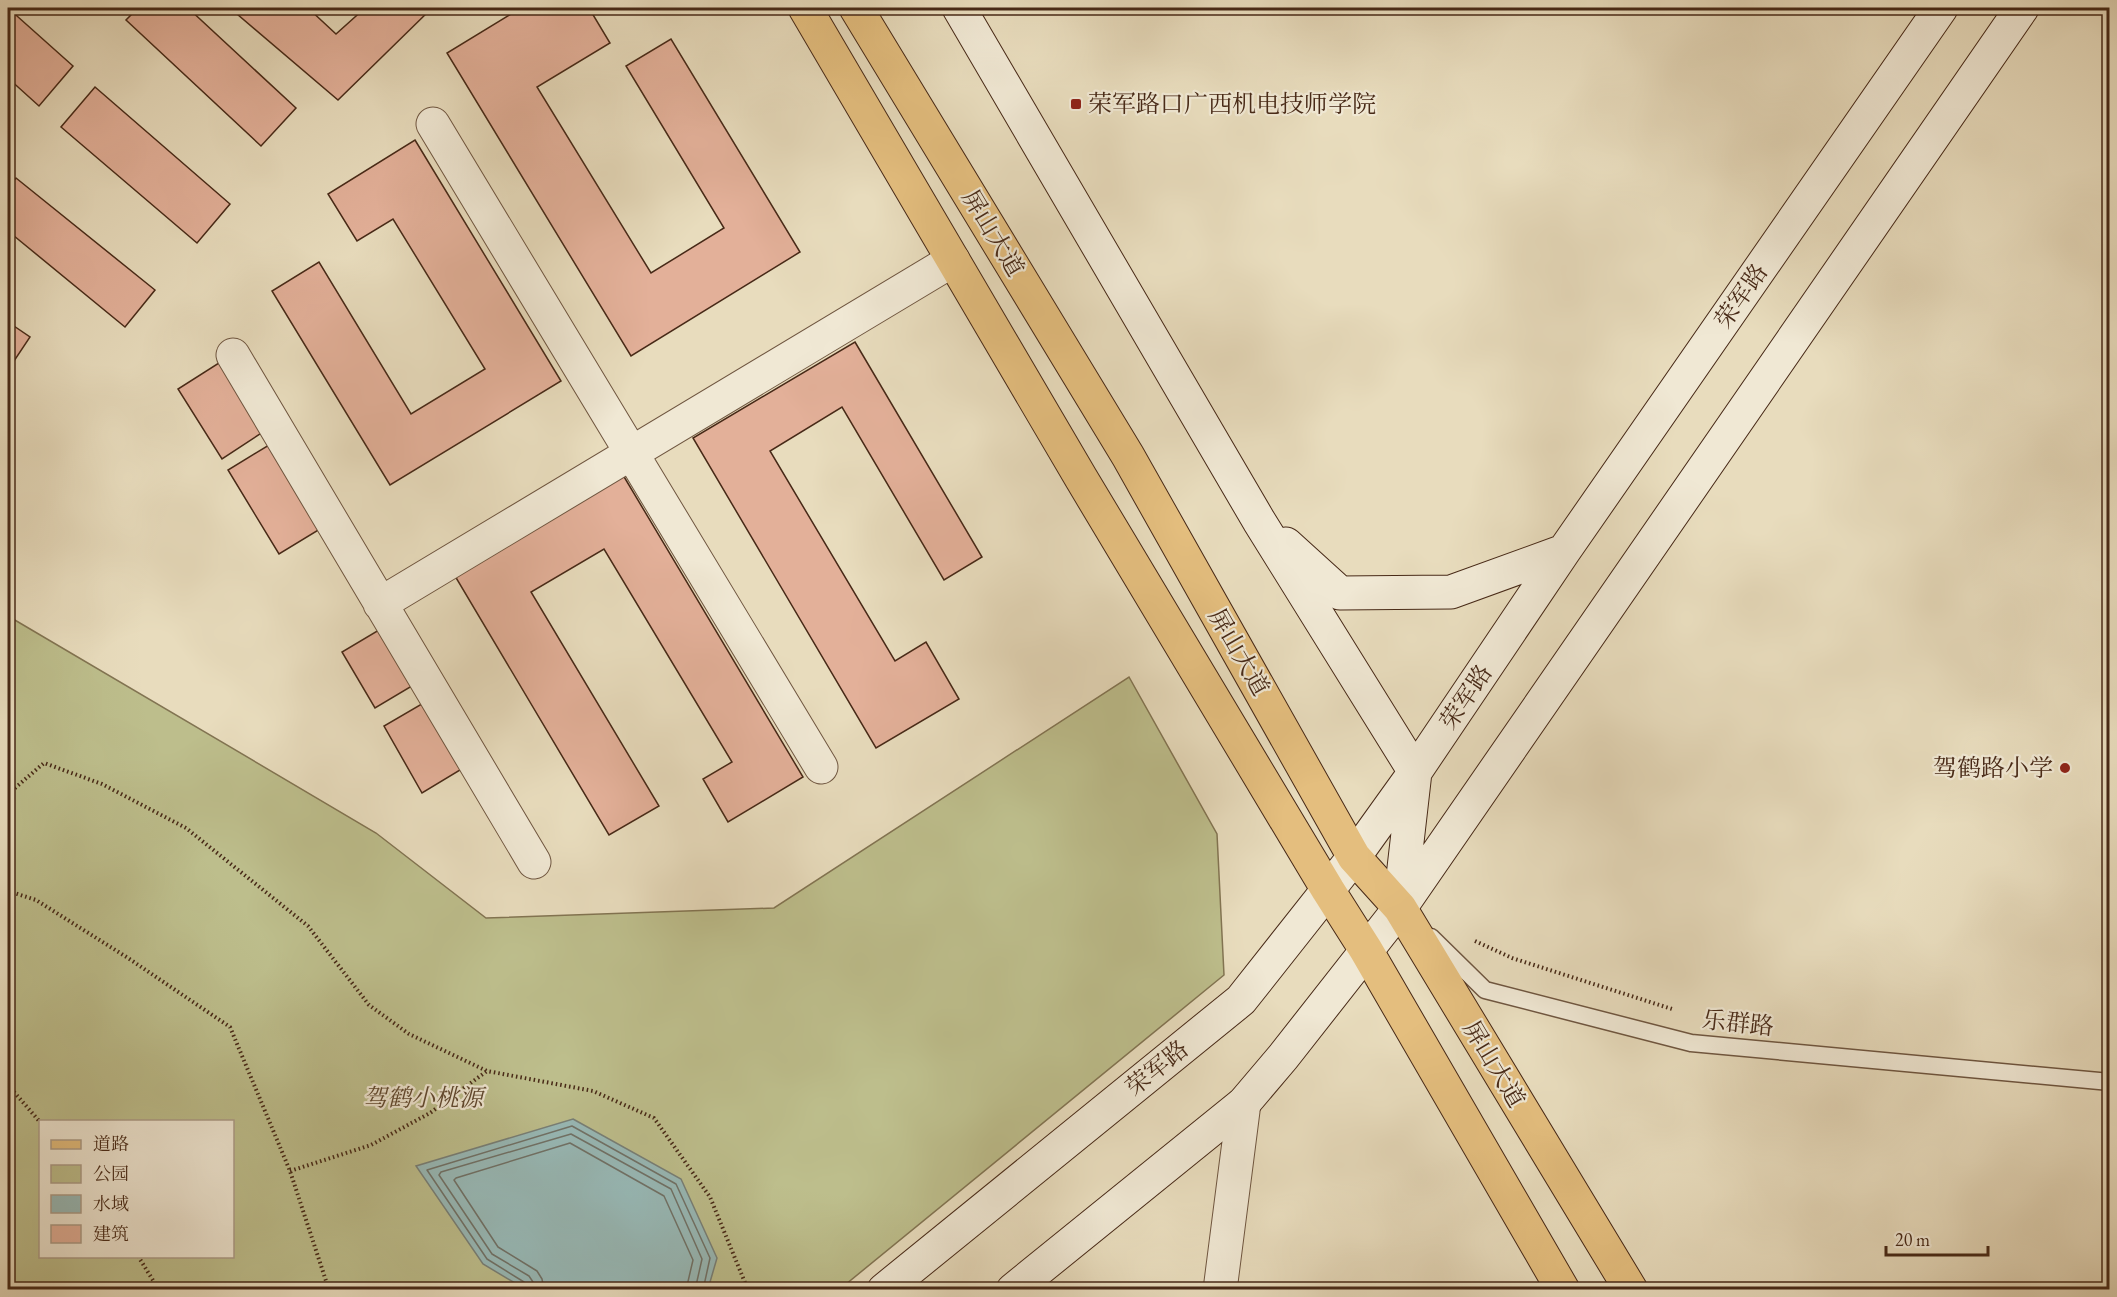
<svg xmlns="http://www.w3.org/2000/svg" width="2117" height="1297" viewBox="0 0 2117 1297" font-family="'EB Garamond','Noto Serif SC',serif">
	<rect width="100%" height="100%" fill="#e8dcbd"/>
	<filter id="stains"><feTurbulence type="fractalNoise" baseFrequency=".00333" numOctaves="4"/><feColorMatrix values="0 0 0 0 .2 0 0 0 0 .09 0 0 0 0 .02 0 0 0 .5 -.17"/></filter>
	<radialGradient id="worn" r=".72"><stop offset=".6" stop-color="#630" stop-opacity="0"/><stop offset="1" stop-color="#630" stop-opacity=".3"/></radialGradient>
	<path fill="#bdbe8c" stroke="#827452" stroke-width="1.5" fill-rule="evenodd" d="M 8,616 L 376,833 L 486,918 L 774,908 L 1129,677 L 1217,834 L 1224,975 L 840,1289 L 8,1289 ZM 40,1122 L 232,1122 L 232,1256 L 40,1256 Z"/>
	<path fill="#98bab8" stroke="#788078" stroke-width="1.5" d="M 573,1119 L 681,1179 L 717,1258 L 708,1289 L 525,1289 L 483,1264 L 416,1166 Z"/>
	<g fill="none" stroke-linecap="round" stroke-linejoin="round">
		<path stroke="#707268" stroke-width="1.5" d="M 527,1290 L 524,1282 L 487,1259 L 427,1170 L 572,1126 L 676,1184 L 710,1258 L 703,1290
			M 535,1290 L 533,1282 L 529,1276 L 492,1254 L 439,1175 L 441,1172 L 571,1134 L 671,1189 L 702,1259 L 695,1290
			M 544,1290 L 542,1279 L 537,1271 L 498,1247 L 454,1180 L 456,1178 L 570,1143 L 664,1196 L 693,1260 L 686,1290"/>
	</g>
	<path fill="#e3b099" stroke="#472917" stroke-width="1.5" d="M 8,8 L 73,66 L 39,106 L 8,78 Z
		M 138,8 L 188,8 L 296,108 L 261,146 L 126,20 Z
		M 230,8 L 308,8 L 336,34 L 365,8 L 432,8 L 338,100 Z
		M 521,8 L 589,8 L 610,43 L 537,87 L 651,273 L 724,228 L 626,66 L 671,39 L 800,252 L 631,356 L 447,53 Z
		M 95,87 L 230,204 L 197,243 L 61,127 Z
		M 415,140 L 561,381 L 390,485 L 272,291 L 319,262 L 411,414 L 485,369 L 393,219 L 357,241 L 328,194 Z
		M 16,178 L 155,290 L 125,327 L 8,231 L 8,188 Z
		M 8,322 L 30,337 L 8,370 Z
		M 855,342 L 982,557 L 944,580 L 842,407 L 770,451 L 895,661 L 926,642 L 959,699 L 876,748 L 693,438 Z
		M 222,361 L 266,430 L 222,459 L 178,389 Z
		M 274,442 L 325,526 L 279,554 L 228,470 Z
		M 623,475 L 803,777 L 728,822 L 703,779 L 732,762 L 604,549 L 531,592 L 659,806 L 609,835 L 455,576 Z
		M 389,624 L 422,680 L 375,708 L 342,652 Z
		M 432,698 L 470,764 L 422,793 L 384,726 Z"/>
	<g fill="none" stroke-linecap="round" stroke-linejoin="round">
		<g stroke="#6f5640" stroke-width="19">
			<path id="lane" d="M 1431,937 L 1485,990 L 1691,1043 L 2110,1082"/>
		</g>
		<g stroke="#6f5640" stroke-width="35">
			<path id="street" d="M 433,124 L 821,767
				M 233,355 L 534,862
				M 380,604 L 953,260
				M 1220,1290 L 1244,1103"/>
		</g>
		<g stroke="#472917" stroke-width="35">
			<path id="secondary" d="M 959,8 L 1259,521 L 1415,772 L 1400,903
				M 1286,544 L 1340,593 L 1451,592 L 1564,551
				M 884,1290 L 1241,1000 L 1354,857 L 1415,772 L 1564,551 L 1941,8
				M 1013,1290 L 1244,1103 L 1283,1057 L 1400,908 L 2022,8"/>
		</g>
		<g stroke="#472917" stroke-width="35">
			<path id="primary" d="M 805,8 L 1081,478 L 1328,890 L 1366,950 L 1563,1290
				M 856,8 L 1128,456 L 1354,857 L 1400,908 L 1631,1290"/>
		</g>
		<path stroke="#472917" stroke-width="4" stroke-dasharray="1.5 3" stroke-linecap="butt" d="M 8,794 L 44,763 L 102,784 L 186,828 L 308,926 L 369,1005 L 409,1034 L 487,1071 L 593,1091 L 654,1118 L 710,1197 L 748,1290
			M 8,891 L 36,900 L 128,958 L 230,1027 L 290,1171 L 329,1290
			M 1475,941 L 1512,958 L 1672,1009
			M 8,1085 L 40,1122
			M 290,1171 L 371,1145 L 430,1113 L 487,1071
			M 138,1256 L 159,1290"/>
		<use href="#lane" stroke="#f0e8d4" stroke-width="16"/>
		<use href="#street" stroke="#f0e8d4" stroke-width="33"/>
		<use href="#secondary" stroke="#f0e8d4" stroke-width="33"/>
		<use href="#primary" stroke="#e4be7e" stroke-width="33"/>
	</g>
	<g fill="#8f2418" stroke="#f0e8d4" stroke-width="2">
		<rect x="1070" y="98" width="12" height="12" rx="3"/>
		<circle cx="2065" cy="768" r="6"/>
	</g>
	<g text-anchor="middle" stroke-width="4.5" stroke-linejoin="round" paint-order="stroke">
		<g font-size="24" fill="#472917" stroke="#f0e8d4" text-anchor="start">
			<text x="1088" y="112">荣军路口广西机电技师学院</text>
			<text x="2053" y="776" text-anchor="end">驾鹤路小学</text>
		</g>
		<g font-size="24" fill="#472917" stroke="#f0e8d4">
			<text transform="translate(993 233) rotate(59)" y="8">屏山大道</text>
			<text transform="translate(1741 296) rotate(-55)" y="8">荣军路</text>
			<text transform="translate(1239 652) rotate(60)" y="8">屏山大道</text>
			<text transform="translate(1466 697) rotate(-56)" y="8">荣军路</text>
			<text transform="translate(1738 1023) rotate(6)" y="8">乐群路</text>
			<text transform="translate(1494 1064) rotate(59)" y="8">屏山大道</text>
			<text transform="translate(1157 1068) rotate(-39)" y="8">荣军路</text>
		</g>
		<g font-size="24" font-style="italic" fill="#5f472e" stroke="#f0e8d4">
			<text x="423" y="1106">驾鹤小桃源</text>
		</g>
	</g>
	<rect width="2117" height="1297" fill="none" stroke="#e8dcbd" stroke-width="30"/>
	<rect x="9" y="9" width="2099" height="1279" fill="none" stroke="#472917" stroke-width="3"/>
	<rect x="15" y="15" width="2087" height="1267" fill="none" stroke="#472917" stroke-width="1.5"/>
	<rect x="39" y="1120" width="195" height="138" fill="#f0e8d4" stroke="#ac9c88" stroke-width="1.5"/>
	<rect x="51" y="1140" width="30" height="9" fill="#e4be7e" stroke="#ac9c88" stroke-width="1.5"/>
	<text x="93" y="1150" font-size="18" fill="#472917">道路</text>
	<rect x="51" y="1165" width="30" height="18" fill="#bdbe8c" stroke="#ac9c88" stroke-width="1.5"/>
	<text x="93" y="1180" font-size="18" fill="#472917">公园</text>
	<rect x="51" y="1195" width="30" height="18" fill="#98bab8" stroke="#ac9c88" stroke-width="1.5"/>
	<text x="93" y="1210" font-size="18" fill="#472917">水域</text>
	<rect x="51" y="1225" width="30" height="18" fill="#e3b099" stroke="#ac9c88" stroke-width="1.5"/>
	<text x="93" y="1240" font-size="18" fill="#472917">建筑</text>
	<path d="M1886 1246v9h102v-9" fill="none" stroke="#472917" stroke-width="3"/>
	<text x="1895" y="1246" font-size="18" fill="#472917" stroke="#f0e8d4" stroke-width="4.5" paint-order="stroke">20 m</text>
	<rect width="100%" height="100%" filter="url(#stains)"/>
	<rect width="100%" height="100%" fill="url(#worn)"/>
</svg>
